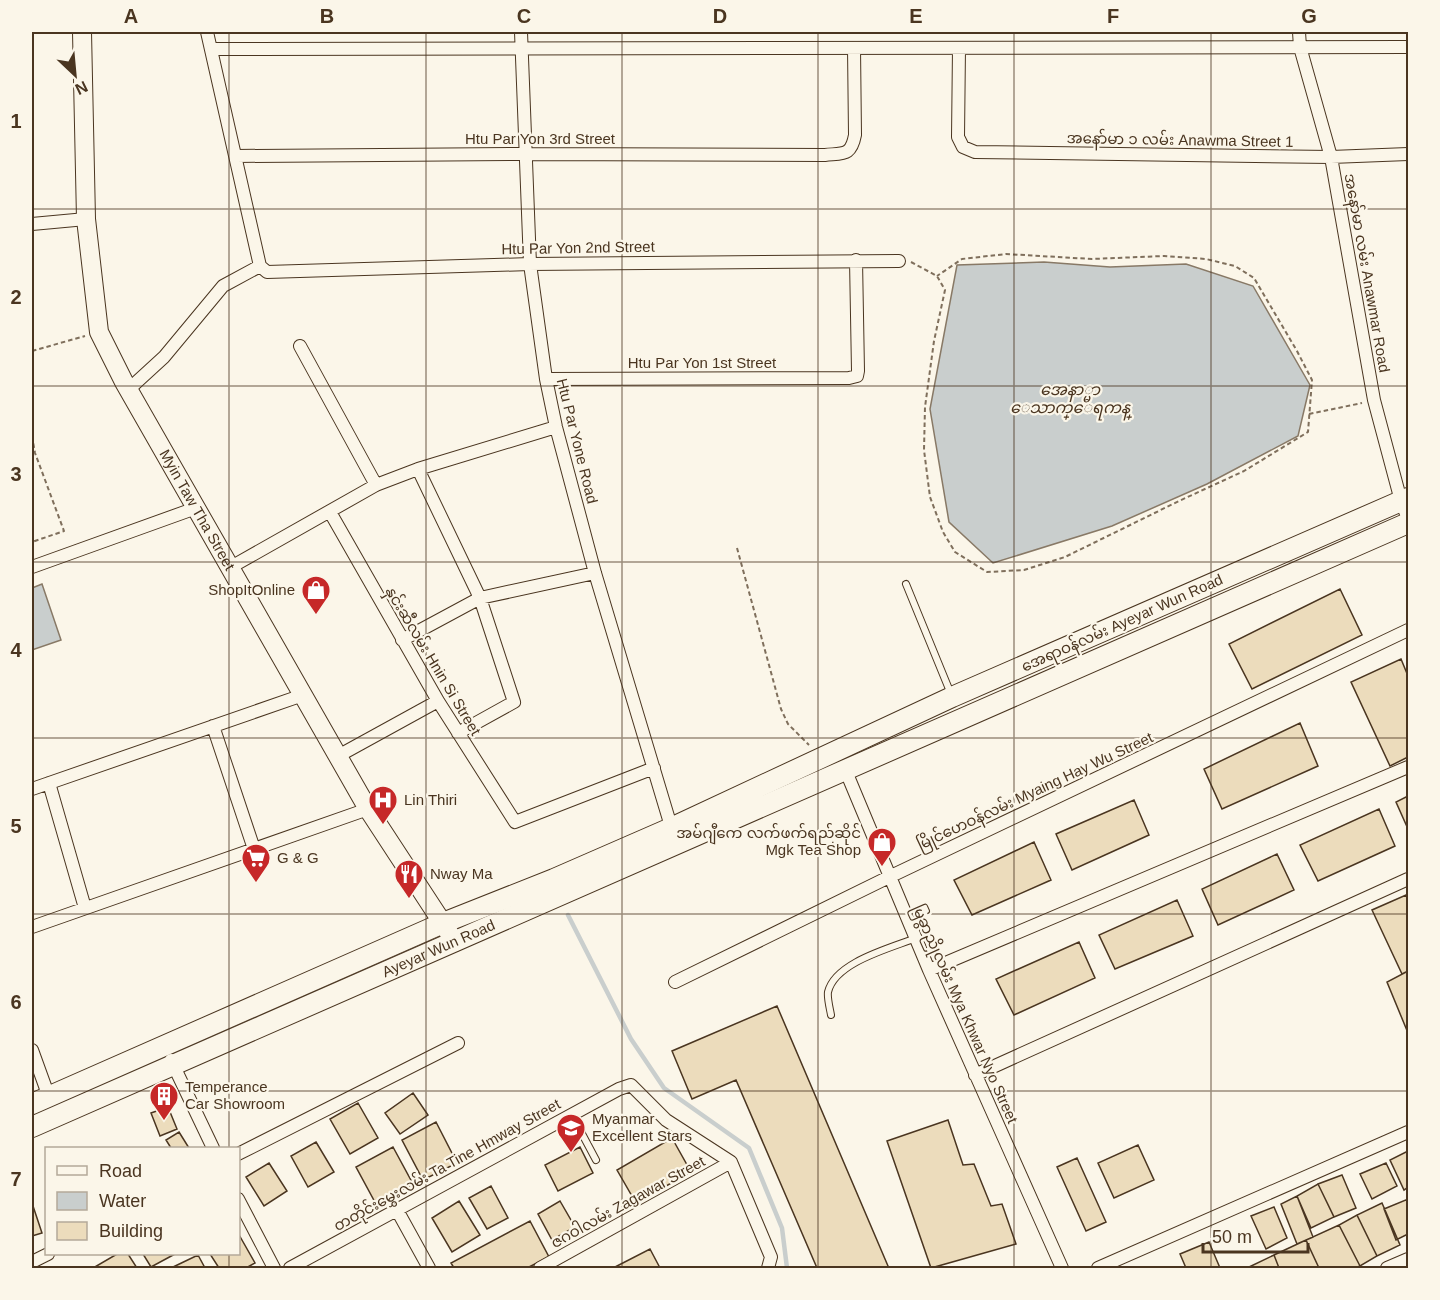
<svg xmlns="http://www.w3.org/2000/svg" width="1440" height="1300" viewBox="0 0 1440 1300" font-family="Helvetica,'Noto Sans Myanmar',sans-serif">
	<rect width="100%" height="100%" fill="#fbf6e9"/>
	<path fill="#c9cecd" stroke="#887966" stroke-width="1.5" d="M 1044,262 L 1110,267 L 1186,264 L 1253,286 L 1310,385 L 1298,436 L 1207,484 L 1112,526 L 993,563 L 949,522 L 930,409 L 957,265 Z
		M 42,584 L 61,640 L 32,650 L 32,588 Z"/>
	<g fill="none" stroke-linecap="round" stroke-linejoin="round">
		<path stroke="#c9cecd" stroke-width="4.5" d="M 568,915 L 631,1039 L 664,1088 L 749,1148 L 782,1228 L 787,1268"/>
	</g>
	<path fill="#ecdcbc" stroke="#4a3520" stroke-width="1.5" d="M 1340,589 L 1362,635 L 1252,689 L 1229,644 Z
		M 1401,659 L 1408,676 L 1408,757 L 1390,766 L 1351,682 Z
		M 1300,723 L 1318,766 L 1222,809 L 1204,769 Z
		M 1408,796 L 1408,829 L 1396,802 Z
		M 1134,800 L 1149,835 L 1072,870 L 1056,834 Z
		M 1379,809 L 1395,846 L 1318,881 L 1300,845 Z
		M 1034,842 L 1051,880 L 972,915 L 954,880 Z
		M 1277,854 L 1294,890 L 1218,925 L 1202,889 Z
		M 1406,895 L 1408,901 L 1408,971 L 1402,974 L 1372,910 Z
		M 1177,900 L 1193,936 L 1115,969 L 1099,935 Z
		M 1079,942 L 1095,978 L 1014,1015 L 996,979 Z
		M 1408,971 L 1408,1033 L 1387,982 Z
		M 777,1006 L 888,1266 L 882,1268 L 817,1268 L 736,1080 L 692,1099 L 672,1051 Z
		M 413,1093 L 428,1115 L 400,1134 L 385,1113 Z
		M 358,1103 L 378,1138 L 350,1154 L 330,1119 Z
		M 168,1107 L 177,1129 L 160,1136 L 151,1113 Z
		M 948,1120 L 963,1165 L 974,1164 L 991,1206 L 1002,1204 L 1016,1244 L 931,1268 L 887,1141 Z
		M 436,1122 L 457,1163 L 423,1180 L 402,1140 Z
		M 179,1132 L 189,1148 L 171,1148 L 166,1140 Z
		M 672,1138 L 691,1172 L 636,1203 L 617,1170 Z
		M 316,1142 L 334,1172 L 308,1187 L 291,1156 Z
		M 1138,1145 L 1154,1180 L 1114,1198 L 1098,1163 Z
		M 393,1147 L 413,1184 L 376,1204 L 356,1167 Z
		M 580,1147 L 593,1173 L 558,1191 L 545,1165 Z
		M 1408,1151 L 1408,1187 L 1404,1190 L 1390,1160 Z
		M 1077,1158 L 1106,1222 L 1086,1231 L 1057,1167 Z
		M 269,1163 L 287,1191 L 264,1206 L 246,1177 Z
		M 1386,1163 L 1397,1186 L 1372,1199 L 1360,1174 Z
		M 1342,1175 L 1356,1208 L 1334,1217 L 1318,1184 Z
		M 1318,1184 L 1334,1217 L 1311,1228 L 1297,1196 Z
		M 491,1186 L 508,1218 L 487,1229 L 469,1198 Z
		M 1297,1196 L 1313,1237 L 1297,1244 L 1281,1204 Z
		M 1408,1199 L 1408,1234 L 1396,1240 L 1384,1209 Z
		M 459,1201 L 480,1235 L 452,1252 L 432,1218 Z
		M 560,1201 L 575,1227 L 552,1240 L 538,1214 Z
		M 32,1203 L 42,1233 L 32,1236 Z
		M 1382,1203 L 1400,1245 L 1377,1256 L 1357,1215 Z
		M 1274,1207 L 1287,1238 L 1266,1249 L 1251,1216 Z
		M 1357,1215 L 1377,1256 L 1360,1266 L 1339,1225 Z
		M 530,1221 L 549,1257 L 527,1268 L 454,1268 L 451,1263 Z
		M 1339,1225 L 1360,1266 L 1355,1268 L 1319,1268 L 1306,1240 Z
		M 238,1233 L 255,1263 L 246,1268 L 219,1268 L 210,1254 L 238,1254 Z
		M 1306,1240 L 1319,1268 L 1279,1268 L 1274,1255 Z
		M 1209,1242 L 1220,1268 L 1186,1268 L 1180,1254 Z
		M 650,1249 L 660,1268 L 616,1268 L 615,1267 Z
		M 117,1254 L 128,1254 L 137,1268 L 93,1268 Z
		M 143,1254 L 175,1254 L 151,1267 Z
		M 198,1255 L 205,1268 L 171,1268 Z
		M 1274,1255 L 1279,1268 L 1247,1268 Z"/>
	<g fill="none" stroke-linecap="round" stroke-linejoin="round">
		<g stroke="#4a3520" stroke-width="8">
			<path id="lane" d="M 906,584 L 951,694
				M 831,1015 C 830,1009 827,998 828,992 C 835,962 891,948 916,938
				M 572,1115 L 596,1160"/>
		</g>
		<g stroke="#4a3520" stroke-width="14">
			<path id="street" d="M 207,32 L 260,266
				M 521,32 L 530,264 L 546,379 L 556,427 L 595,573 L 673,833
				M 1299,32 L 1300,47 L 1331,157 L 1374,400 L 1401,501 L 1408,519
				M 959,48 L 958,137 L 963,147 L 975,152 L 1331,157 L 1408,154
				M 211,49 L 1408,47
				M 236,156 L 525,154 L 825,155 C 844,153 851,156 855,135 L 854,48
				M 32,224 L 86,219
				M 260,266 L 267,272 L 530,264 L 899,261
				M 300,346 L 376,485
				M 546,379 L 849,378 L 857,376 L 858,371 L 856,260
				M 128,390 L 164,357 L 223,286 L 260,266
				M 418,469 L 480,598 L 514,702 L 458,733
				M 330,512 L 438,701 L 515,822 L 654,768
				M 32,567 L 196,508
				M 231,567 L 376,485 L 418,469 L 556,427
				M 402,640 L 480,598 L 595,573
				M 213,726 L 254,849
				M 338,756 L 438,701
				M 845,769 L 929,970 L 1062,1268
				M 49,783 L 85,908
				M 32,789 L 303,695
				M 32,927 L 368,809
				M 929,970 L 1408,767
				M 675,982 L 889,877 L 1408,630
				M 32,1050 L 49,1097
				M 171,1060 L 213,1148
				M 975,1075 L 1408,879
				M 238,1154 L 458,1043
				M 238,1199 L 274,1268
				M 397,1210 L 429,1268
				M 32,1262 L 48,1254
				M 290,1268 L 619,1089 L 631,1085 L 666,1120 L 731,1162 L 771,1257 L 768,1268
				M 540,1268 L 731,1162
				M 1098,1268 L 1408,1132
				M 1387,1268 L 1408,1259"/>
		</g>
		<g stroke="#4a3520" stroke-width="20">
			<g id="secondary">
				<path id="s1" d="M 82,32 L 86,219 L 99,332 L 124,382 L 368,809 L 455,942"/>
			</g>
		</g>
		<g stroke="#4a3520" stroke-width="22">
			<g id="primary">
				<path d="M 32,1104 L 443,923 L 554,879 L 671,828 L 952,697 L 1408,498"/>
				<path id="s2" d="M 32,1127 L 1408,523"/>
			</g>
		</g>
		<path stroke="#7f6f5c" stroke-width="2" stroke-dasharray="4.5 3" stroke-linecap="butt" d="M 911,262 L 937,276 L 945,290 L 934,341 L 925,407 L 924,450 L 930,497 L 943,532 L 955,552 L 987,572 L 1024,570 L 1065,557 L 1179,501 L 1244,471 L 1308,432 L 1312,380 L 1297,351 L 1254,278 L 1235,266 L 1206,259 L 1164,256 L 1092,259 L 1006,254 L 962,259 L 937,276
			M 32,351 L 85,336
			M 1309,414 L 1362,403
			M 32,436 L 35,453 L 64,531 L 32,542
			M 737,548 L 781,709 L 788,724 L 809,745"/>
		<use href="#lane" stroke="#fbf6e9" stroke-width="6"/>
		<use href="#street" stroke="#fbf6e9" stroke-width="12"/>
		<use href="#secondary" stroke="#fbf6e9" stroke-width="18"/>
		<use href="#primary" stroke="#fbf6e9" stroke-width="20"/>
	</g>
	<path fill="none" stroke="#4a3520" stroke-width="1.5" stroke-opacity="0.55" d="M 229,32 L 229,1148M 426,32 L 426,1268M 622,32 L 622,1268M 818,32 L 818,1268M 1014,32 L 1014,1268M 1211,32 L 1211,1268M 32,209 L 1408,209M 32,386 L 1408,386M 32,562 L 1408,562M 32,738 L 1408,738M 32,914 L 1408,914M 32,1091 L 1408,1091M 229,1254 L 229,1268"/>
	<defs>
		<g id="shop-pin" transform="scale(1.5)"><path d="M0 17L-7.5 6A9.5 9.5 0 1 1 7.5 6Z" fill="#c62828" stroke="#fbf6e9"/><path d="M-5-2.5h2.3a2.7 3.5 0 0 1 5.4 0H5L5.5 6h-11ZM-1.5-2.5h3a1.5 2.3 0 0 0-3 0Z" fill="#fff"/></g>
		<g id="hospital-pin" transform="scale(1.5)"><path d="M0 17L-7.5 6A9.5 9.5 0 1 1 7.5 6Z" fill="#c62828" stroke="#fbf6e9"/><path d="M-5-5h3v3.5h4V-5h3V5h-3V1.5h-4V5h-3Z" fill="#fff"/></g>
		<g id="supermarket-pin" transform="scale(1.5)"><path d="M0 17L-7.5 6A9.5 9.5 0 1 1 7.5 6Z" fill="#c62828" stroke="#fbf6e9"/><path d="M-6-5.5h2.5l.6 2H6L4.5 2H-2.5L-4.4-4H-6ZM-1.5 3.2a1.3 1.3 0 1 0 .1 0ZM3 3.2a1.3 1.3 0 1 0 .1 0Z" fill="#fff"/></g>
		<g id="restaurant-pin" transform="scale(1.5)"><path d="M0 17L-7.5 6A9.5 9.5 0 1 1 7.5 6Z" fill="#c62828" stroke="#fbf6e9"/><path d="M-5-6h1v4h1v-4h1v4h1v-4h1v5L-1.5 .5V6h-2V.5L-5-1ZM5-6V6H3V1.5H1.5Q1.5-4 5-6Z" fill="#fff"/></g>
		<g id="building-pin" transform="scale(1.5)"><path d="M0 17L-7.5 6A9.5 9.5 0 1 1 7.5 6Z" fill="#c62828" stroke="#fbf6e9"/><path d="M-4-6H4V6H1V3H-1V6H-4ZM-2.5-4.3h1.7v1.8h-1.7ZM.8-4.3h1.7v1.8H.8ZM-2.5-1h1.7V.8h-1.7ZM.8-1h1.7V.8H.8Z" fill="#fff"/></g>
		<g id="school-pin" transform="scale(1.5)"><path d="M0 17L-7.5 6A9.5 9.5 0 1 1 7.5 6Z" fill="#c62828" stroke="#fbf6e9"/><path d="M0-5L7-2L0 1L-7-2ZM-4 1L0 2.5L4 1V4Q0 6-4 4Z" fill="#fff"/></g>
	</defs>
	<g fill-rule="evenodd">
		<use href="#shop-pin" x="316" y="590"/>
		<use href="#hospital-pin" x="383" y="800"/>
		<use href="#shop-pin" x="882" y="842"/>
		<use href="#supermarket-pin" x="256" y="858"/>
		<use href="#restaurant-pin" x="409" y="874"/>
		<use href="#building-pin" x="164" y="1096"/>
		<use href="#school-pin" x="571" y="1128"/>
	</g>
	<g text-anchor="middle" stroke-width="4.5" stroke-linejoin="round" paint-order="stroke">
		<g font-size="15" fill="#4a3520" stroke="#fbf6e9">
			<text x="540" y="144">Htu Par Yon 3rd Street</text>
			<text transform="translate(1180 140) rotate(1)" y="5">အနော်မာ ၁ လမ်း Anawma Street 1</text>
			<text transform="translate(578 248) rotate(-1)" y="5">Htu Par Yon 2nd Street</text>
			<text transform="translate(1367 273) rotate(80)" y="5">အနော်မာ လမ်း Anawmar Road</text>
			<text x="702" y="368">Htu Par Yon 1st Street</text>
			<text transform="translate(577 441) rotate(76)" y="5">Htu Par Yone Road</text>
			<text dy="5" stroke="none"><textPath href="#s1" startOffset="504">Myin Taw Tha Street</textPath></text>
			<text transform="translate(1122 623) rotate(-24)" y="5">အေရာဝန်လမ်း Ayeyar Wun Road</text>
			<text transform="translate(433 661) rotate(59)" y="5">နှင်းဆီလမ်း Hnin Si Street</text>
			<text transform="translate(1035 791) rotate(-25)" y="5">မြိုင်ဟေဝန်လမ်း Myaing Hay Wu Street</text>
			<text dy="5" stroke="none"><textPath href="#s2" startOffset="444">Ayeyar Wun Road</textPath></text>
			<text transform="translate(965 1014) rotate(66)" y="5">မြခွာညိုလမ်း Mya Khwar Nyo Street</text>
			<text transform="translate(447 1165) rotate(-29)" y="5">တတိုင်းမွှေးလမ်း Ta Tine Hmway Street</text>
			<text transform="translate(628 1202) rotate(-29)" y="5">ဇဂဝါလမ်း Zagawar Street</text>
		</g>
		<g font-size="15" fill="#4a3520" stroke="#fbf6e9" text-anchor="start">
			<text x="295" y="595" text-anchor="end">ShopItOnline</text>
			<text x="404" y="805">Lin Thiri</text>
			<text x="861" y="838" text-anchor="end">အမ်ဂျီကေ လက်ဖက်ရည်ဆိုင်<tspan x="861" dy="17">Mgk Tea Shop</tspan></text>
			<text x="277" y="863">G &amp; G</text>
			<text x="430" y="879">Nway Ma</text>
			<text x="185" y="1092">Temperance<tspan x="185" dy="17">Car Showroom</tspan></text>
			<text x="592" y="1124">Myanmar<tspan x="592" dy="17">Excellent Stars</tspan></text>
		</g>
		<g font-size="16" font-style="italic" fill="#4a3520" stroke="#fbf6e9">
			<text x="1070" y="395">အေနာ္မာ<tspan x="1070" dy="18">ေသာက္ေရကန္</tspan></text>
		</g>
	</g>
	<rect width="1440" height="1300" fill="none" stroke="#fbf6e9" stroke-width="66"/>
	<rect x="45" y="1147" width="195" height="108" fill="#fbf6e9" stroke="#b4a999" stroke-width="1.5"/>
	<rect x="57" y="1166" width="30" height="9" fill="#fbf6e9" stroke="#b4a999" stroke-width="1.5"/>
	<text x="99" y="1177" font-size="18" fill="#4a3520">Road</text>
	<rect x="57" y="1192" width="30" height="18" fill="#c9cecd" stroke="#b4a999" stroke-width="1.5"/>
	<text x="99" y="1207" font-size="18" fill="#4a3520">Water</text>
	<rect x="57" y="1222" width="30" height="18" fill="#ecdcbc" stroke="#b4a999" stroke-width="1.5"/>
	<text x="99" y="1237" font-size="18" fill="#4a3520">Building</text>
	<g transform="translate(75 75) rotate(154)" stroke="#fbf6e9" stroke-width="4.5" paint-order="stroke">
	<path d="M0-4.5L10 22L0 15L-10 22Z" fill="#4a3520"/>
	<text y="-9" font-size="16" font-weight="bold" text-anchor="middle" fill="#4a3520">N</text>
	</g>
	<path d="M1203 1243v9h105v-9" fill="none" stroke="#4a3520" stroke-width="3"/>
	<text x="1212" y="1243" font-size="18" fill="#4a3520" stroke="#fbf6e9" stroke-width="4.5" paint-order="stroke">50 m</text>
	<rect x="33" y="33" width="1374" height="1234" fill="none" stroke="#4a3520" stroke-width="2"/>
	<g font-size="20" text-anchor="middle" font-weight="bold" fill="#4a3520">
		<text x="131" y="23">A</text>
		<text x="327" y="23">B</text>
		<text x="524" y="23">C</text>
		<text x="720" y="23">D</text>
		<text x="916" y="23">E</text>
		<text x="1113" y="23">F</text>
		<text x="1309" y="23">G</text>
		<text x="16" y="128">1</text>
		<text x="16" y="304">2</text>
		<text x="16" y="481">3</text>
		<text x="16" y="657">4</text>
		<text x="16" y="833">5</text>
		<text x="16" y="1009">6</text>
		<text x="16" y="1186">7</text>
	</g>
</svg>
